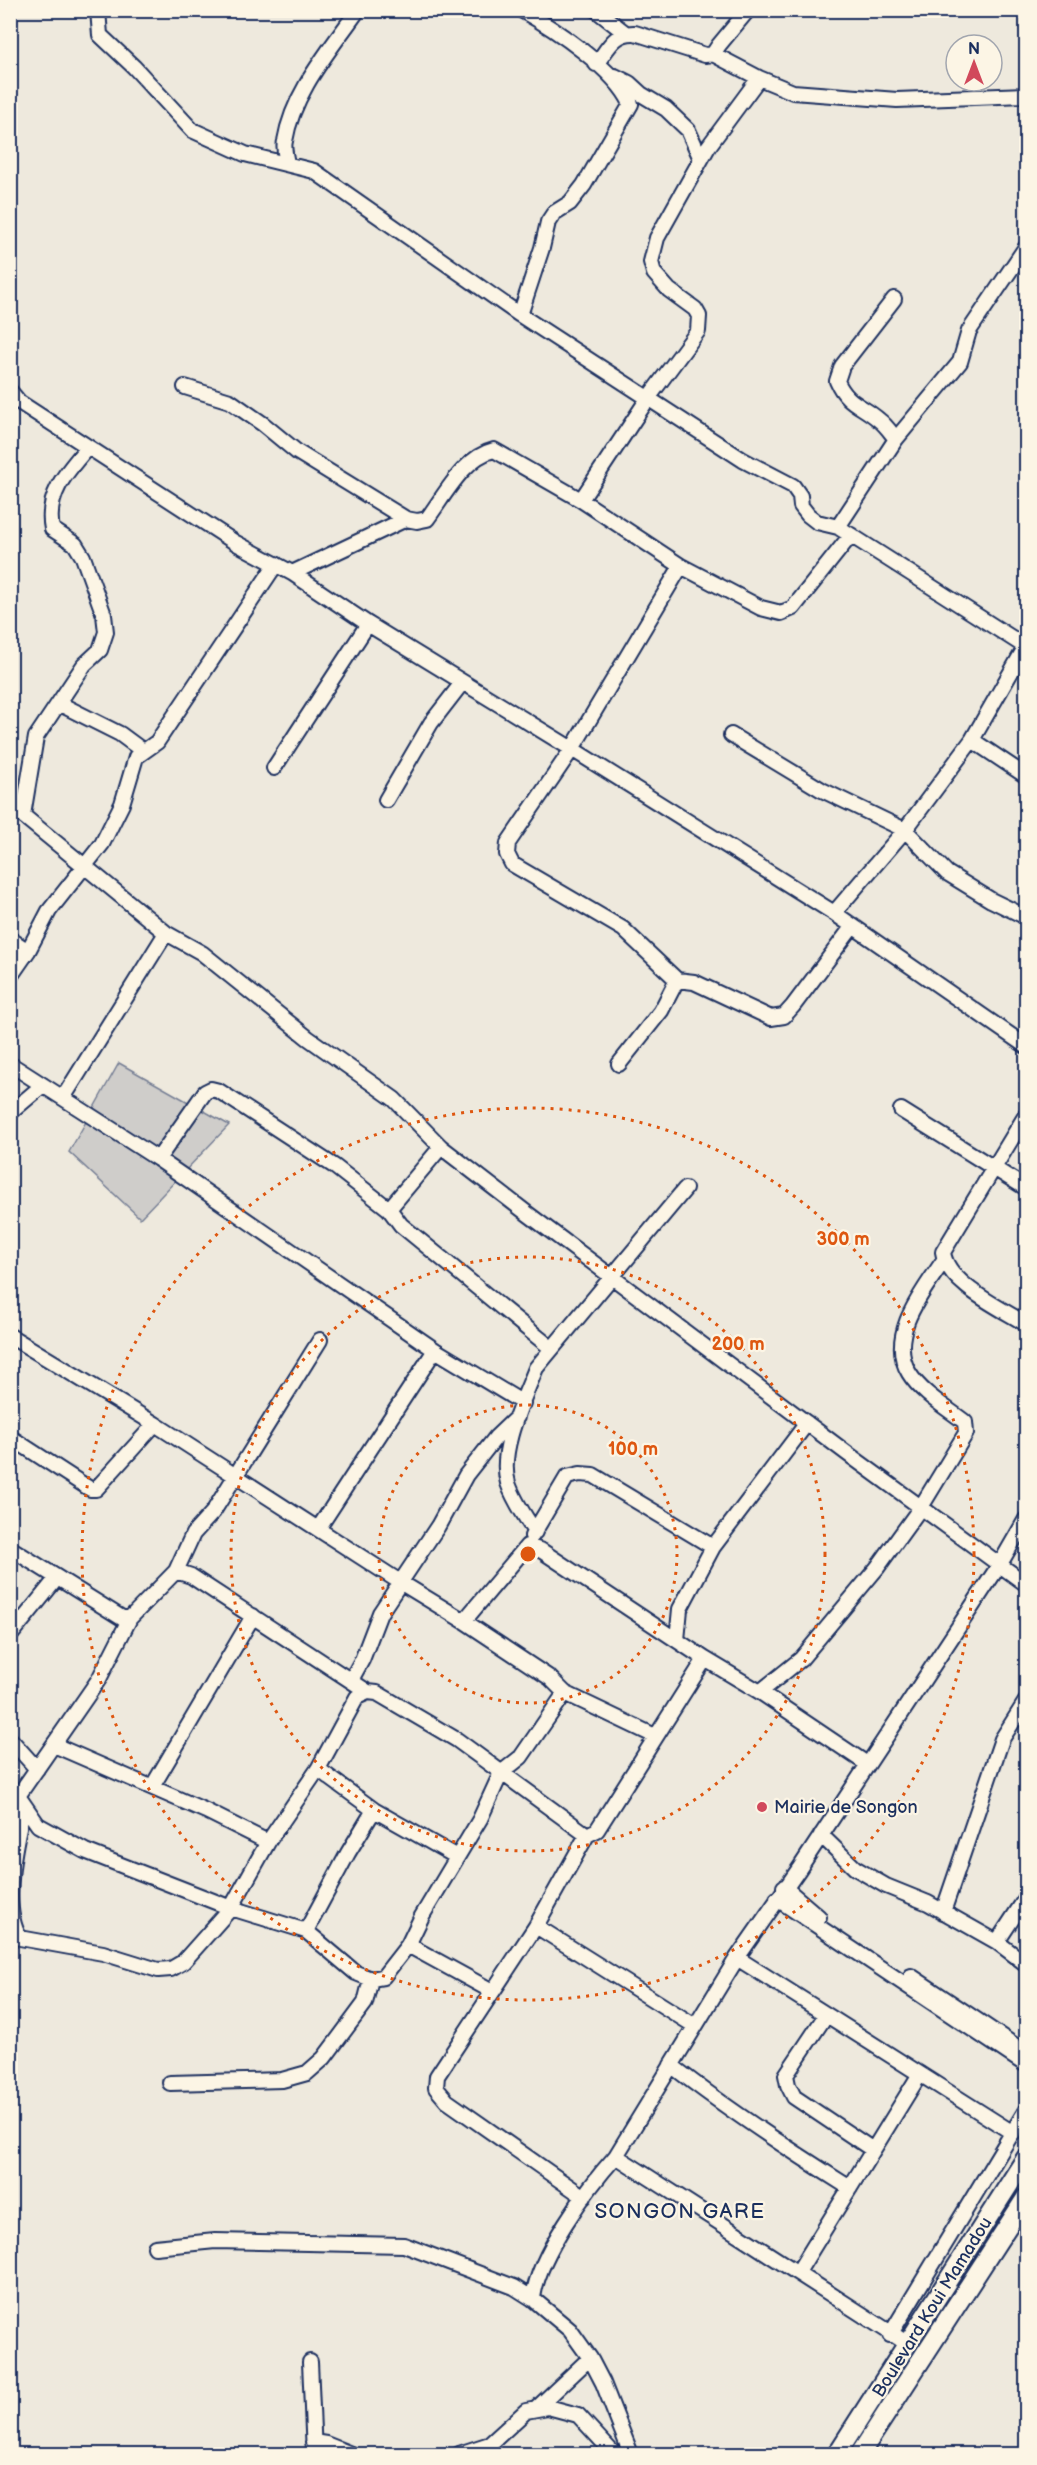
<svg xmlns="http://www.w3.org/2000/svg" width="1037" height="2465" viewBox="0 0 1037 2465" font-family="'Balsamiq Sans',sans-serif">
	<rect width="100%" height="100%" fill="#eee9dd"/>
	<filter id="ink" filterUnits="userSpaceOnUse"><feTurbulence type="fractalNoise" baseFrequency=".0167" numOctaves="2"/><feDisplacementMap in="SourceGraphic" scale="12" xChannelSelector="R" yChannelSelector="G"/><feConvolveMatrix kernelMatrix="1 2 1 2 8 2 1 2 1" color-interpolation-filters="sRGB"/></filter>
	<g filter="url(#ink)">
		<path fill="#cfcdca" stroke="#757e94" stroke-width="1.5" d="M 119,1063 L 229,1125 L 140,1218 L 69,1152 Z"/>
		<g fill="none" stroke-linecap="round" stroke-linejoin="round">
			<g stroke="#1b2f5e" stroke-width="18">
				<path id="minor" d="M 98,10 L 100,35 L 134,67 L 192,130 L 245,154 L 314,171 L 520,315 L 743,460 L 793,486 L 800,496 L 801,506 L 808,515 L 817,522 L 838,527 L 1026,647
					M 596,10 L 624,32
					M 713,54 L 759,78 L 793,92 L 897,100 L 1026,95
					M 596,64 C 608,49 614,32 635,33 L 705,55 L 713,54 L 719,45 L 748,10
					M 615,76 L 629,83 L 641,94 L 666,109 L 688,130 L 701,159
					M 287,164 C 286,157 283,148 285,141 C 293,92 330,50 358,10
					M 894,299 L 842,366 L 837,381 C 847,404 862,405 879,420 C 886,425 891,433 896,439
					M 520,315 L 542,248 L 548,222 L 554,213 L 570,203 L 584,185 L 631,104 C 615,69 555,29 521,10
					M 185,387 L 230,401 L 263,424 L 297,452 L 406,519 L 417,521 L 427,519 C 445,495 464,457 494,450 L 581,500 L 649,397 L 698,331 L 699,316 L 695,309 L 669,290 L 654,273 L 651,262 L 657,238 L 708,147 L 759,78
					M 10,391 L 19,402 L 236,543 L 292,573 L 368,624 L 572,749 L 834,913 L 1026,1046
					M 581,500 L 681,566 L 761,608 L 781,613 L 793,608 L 851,535
					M 838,527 L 896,439 L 960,362 L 969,331 L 1026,247
					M 681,566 L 572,749 L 508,843 L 507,854 L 512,864 L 623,929 L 677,980 L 694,982 L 771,1018 L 784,1016 L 793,1006 L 853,926
					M 292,573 L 406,519
					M 60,704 L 120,734 L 143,751
					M 731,735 L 822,790 L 905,830 L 947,873 L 991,900 L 1026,917
					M 972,740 L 1026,646
					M 274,768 L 368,624
					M 386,800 L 431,723 L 462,683
					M 10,805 L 166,933 L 202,953 L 308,1038 L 394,1099 L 441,1147 L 528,1214 L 848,1454 L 1026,1584
					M 23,815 L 36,737 L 84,665 L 100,650 L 106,632 L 104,615 L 83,557 L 75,544 L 52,529 C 45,495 67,471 88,447
					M 834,913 L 905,830 L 972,740 L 1026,776
					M 10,939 L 28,951
					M 10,977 L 28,951 L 49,911 L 102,844 L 122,804 L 136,757 L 157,742 L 276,564
					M 10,1064 L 158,1159 L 435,1350 L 523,1403
					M 619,1064 L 661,1011 L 677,980
					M 63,1098 L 166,933
					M 901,1110 L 1026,1188
					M 10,1113 L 43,1085
					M 1026,1115 L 943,1252 C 947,1284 1001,1308 1026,1324
					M 158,1159 L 205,1092 L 211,1089 L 219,1091 L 334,1166 L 389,1209 L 401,1225 L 551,1348
					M 389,1209 L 441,1147
					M 10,1336 L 155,1424 L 400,1582 L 464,1621 L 527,1546 L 542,1551 L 705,1659
					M 10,1437 L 90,1489 L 96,1489 L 155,1424
					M 318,1529 L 435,1350
					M 535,1532 C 525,1516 514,1501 508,1483 C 498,1450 524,1399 536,1368 L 685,1189
					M 532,1536 L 567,1477 L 580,1474 L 593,1475 L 713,1547
					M 10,1548 L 122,1618 L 130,1618 L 176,1571 L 191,1576 L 368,1692
					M 176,1571 L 193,1534 L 213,1512 L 320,1340
					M 464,1621 L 550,1678 L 565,1693 L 655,1736
					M 10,1636 L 57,1578
					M 677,1640 L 680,1609 L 713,1547 L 807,1423
					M 351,1680 L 362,1660 L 380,1613 L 438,1526 L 466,1475 L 496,1437 L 517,1417
					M 760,1692 L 801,1659 L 877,1568 L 921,1507 L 966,1433 L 965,1422 C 947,1408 921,1393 909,1373 C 886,1335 924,1290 944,1260
					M 10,1739 L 37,1769
					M 54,1745 L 206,1811 L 268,1842
					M 318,1769 L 374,1810 L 457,1857
					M 152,1787 L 253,1616
					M 10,1793 L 18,1796 L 38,1825 L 85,1851 L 231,1908 L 306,1931 L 356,1973 L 371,1979 L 383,1977 L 408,1945 L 422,1916 L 480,1819 L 501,1773 L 521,1757 L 565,1693
					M 18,1796 L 99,1679 L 130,1618
					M 24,1805 C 16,1839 0,1907 20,1938 L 103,1953 L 158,1970 L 171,1969 L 183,1962 L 231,1908 L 268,1842 L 318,1769 L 357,1697 L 368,1692 L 377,1693 L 457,1740 L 587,1835 L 597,1830 L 705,1659 L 760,1692 L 867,1764
					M 587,1835 L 536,1926 L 695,2026
					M 821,1835 L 855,1868 L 886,1886 L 928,1903 L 997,1942 L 1026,1964
					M 784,1887 L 819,1917
					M 777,1899 L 1026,2065
					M 943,1912 L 1002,1739 L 1026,1701
					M 536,1926 L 437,2076 L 436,2088 L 447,2101 L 584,2197
					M 306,1931 L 348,1853 L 374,1810
					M 997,1942 L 1026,1898
					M 408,1945 L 492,1991
					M 737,1958 L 1013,2133
					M 911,1976 L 1026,2053
					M 826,2015 L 786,2075 L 788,2085 L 794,2097 L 873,2150
					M 671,2065 C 728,2110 788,2149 850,2188
					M 170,2083 L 282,2080 L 307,2073 L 324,2058 L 365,2003 L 371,1979
					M 616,2156 L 908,2344
					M 155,2247 L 215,2241 L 404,2245 L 514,2287 L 533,2299 L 570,2330 L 590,2358 L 603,2383 L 631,2454
					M 798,2272 L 920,2074
					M 533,2299 C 537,2257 588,2187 616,2156 L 737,1958 L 799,1869 L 1000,1564 L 1026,1519
					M 890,2335 L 1026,2110
					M 310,2362 L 314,2454
					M 537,2408 L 590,2358
					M 313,2442 L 326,2444 L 351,2454
					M 459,2454 L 490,2444 L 526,2411 L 548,2407 L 578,2415 L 614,2454"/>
			</g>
			<g stroke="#1b2f5e" stroke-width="22">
				<path id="major" d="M 837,2454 L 1026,2158
					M 860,2454 L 1026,2198"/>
			</g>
			<use href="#minor" stroke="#fcf5e5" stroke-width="14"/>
			<use href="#major" stroke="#fcf5e5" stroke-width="18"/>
		</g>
	</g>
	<g fill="none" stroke="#de5710" stroke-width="3" stroke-dasharray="3 6">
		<circle cx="528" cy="1554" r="149"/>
		<circle cx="528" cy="1554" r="297"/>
		<circle cx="528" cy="1554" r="446"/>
	</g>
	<circle fill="#d1495b" stroke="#fcf5e5" stroke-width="2" cx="762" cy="1807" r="6"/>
	<g text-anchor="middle" stroke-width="4.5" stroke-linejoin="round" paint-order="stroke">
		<g font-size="18" fill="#1b2f5e" stroke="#fcf5e5" text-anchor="start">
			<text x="774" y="1813">Mairie de Songon</text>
		</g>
		<g font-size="18" fill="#1b2f5e" stroke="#fcf5e5">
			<text transform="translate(932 2307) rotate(-58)" y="6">Boulevard Koui Mamadou</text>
		</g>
		<g font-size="21" letter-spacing="1.5" fill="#1b2f5e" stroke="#fcf5e5">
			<text x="680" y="2218">SONGON GARE</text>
		</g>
	</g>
	<circle cx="528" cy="1554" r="9" fill="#de5710" stroke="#fcf5e5" stroke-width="3"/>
	<g font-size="18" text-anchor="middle" font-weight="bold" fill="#de5710" stroke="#fcf5e5" stroke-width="4.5" stroke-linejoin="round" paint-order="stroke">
		<text x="843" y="1245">300 m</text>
		<text x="738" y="1350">200 m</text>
		<text x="633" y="1455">100 m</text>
	</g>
	<rect width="1037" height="2465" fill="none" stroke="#fcf5e5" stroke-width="36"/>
	<rect x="18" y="18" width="1001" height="2429" fill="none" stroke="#1b2f5e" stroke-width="2" filter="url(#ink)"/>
	<g transform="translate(974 63)"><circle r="28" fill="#fcf5e5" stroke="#a2a6af" stroke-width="1.5"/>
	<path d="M0-4.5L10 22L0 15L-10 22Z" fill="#d1495b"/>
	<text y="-9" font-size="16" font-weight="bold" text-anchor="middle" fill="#1b2f5e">N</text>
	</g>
</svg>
